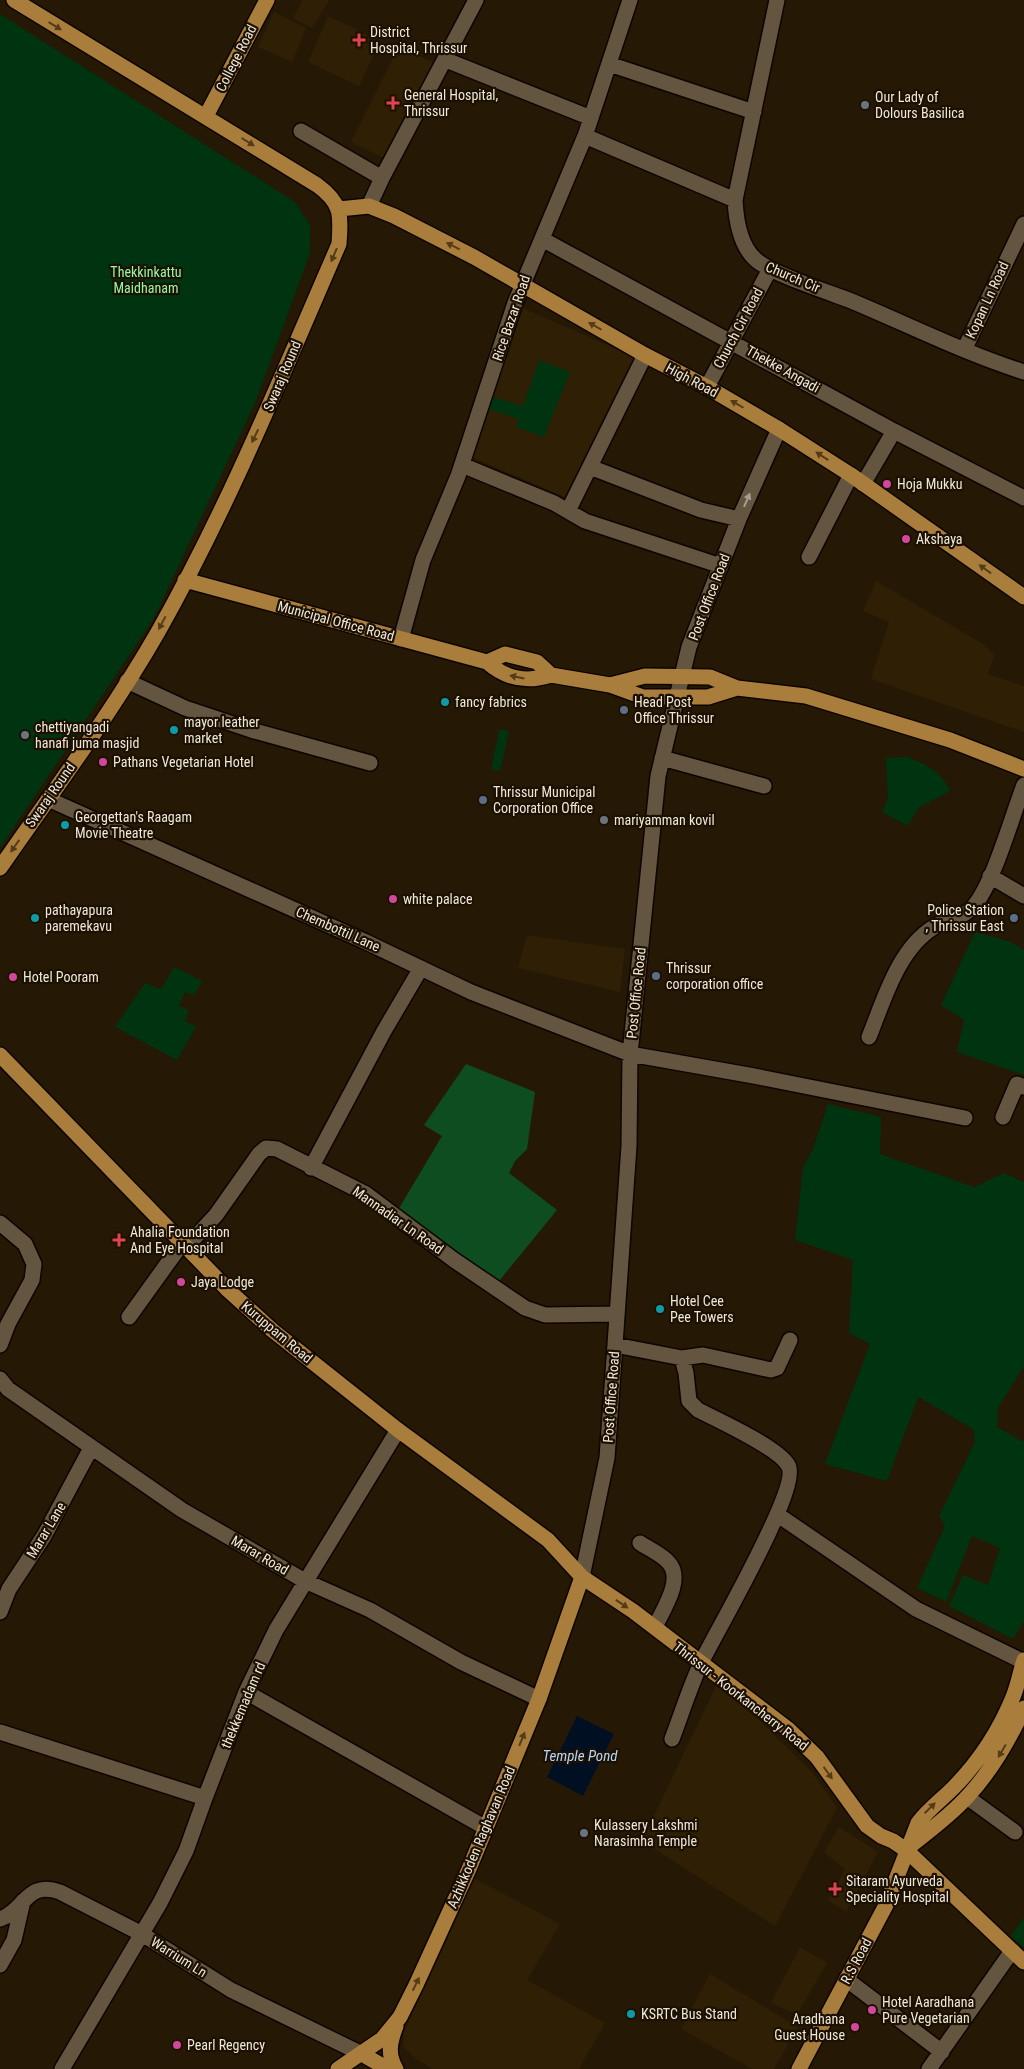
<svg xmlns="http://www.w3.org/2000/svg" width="1024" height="2069" viewBox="0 0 1024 2069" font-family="'Roboto Condensed',sans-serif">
	<rect width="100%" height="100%" fill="#251906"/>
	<path fill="#2f1f05" d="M 303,0 L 329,0 L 312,28 L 293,18 Z
		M 274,12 L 306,28 L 292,62 L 258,47 Z
		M 328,16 L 380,41 L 359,86 L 308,62 Z
		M 399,46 L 434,63 L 386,159 L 351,142 Z
		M 518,306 L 637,358 L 567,498 L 469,456 Z
		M 876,581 L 983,644 L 995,655 L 987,674 L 1024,686 L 1024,732 L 871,679 L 889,622 L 863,611 Z
		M 527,935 L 625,949 L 620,992 L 518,968 Z
		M 716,1686 L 755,1716 L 812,1772 L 837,1808 L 775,1926 L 642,1841 Z
		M 839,1827 L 878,1852 L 846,1912 L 828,1900 L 845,1869 L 824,1852 Z
		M 474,1878 L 560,1924 L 527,1980 L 605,2023 L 579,2069 L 433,2069 L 415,2058 L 403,2047 L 404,2032 Z
		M 800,1947 L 827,1963 L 797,2015 L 771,2003 Z
		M 710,1974 L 798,2027 L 774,2069 L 752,2069 L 681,2029 Z"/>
	<path fill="#00330f" d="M 0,14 L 295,202 L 310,225 L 310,253 L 255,403 L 154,618 L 0,848 Z
		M 539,360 L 570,372 L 544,437 L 516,427 L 519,419 L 485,408 L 489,396 L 523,406 Z
		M 504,729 L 509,732 L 500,771 L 491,769 L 499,730 Z
		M 906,757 C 925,763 942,772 950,791 L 918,808 L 908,826 L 882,812 L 888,798 L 886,758 Z
		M 975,932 L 1011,942 L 1024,950 L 1024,1075 L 957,1052 L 964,1020 L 941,1005 Z
		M 174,967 L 202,981 L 194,995 L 185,992 L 179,1006 L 189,1010 L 185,1021 L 196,1027 L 177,1060 L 115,1027 L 145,983 L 161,989 Z
		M 828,1104 L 881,1117 L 880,1154 L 974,1187 L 1004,1173 L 1024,1182 L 1024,1366 L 998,1408 L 997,1427 L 1024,1442 L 1024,1621 L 1013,1639 L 949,1606 L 963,1575 L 988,1585 L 1000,1548 L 972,1536 L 946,1602 L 917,1588 L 945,1526 L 939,1516 L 975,1442 L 973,1429 L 918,1397 L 887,1481 L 825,1464 L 870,1344 L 849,1333 L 853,1260 L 795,1240 L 803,1167 L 813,1149 Z
		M 1024,1917 L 1024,1948 L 1011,1936 Z"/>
	<path fill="#0e4d1f" d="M 466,1064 L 535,1092 L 527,1149 L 515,1161 L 509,1173 L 557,1210 L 499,1281 L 398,1210 L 442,1136 L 424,1125 Z"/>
	<path fill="#000f22" d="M 577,1716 L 614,1734 L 583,1796 L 547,1777 Z"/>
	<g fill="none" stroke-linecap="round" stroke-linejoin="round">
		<g stroke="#0e0400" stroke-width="18">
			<path id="minor" d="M 777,0 L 735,200 C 736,220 740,245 755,259 C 769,273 828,292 849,300 C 907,324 964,353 1024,372
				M 446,60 L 591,118
				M 609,64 L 754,112
				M 301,131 L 382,178
				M 585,136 L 735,200
				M 369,206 L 382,178 L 476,0
				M 542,239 L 894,431 L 1024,498
				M 964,350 L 1024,224
				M 707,387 L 770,269
				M 462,465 L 554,503 L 585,521 L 721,566
				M 590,467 L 701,510 L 739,519
				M 863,484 L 894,431
				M 568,511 L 645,355
				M 809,557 L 851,475
				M 401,639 L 423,560 L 458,476 L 515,303 L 585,136 L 630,0
				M 127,681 L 185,708 L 251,730 L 370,763
				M 662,758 L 764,786
				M 48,799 L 364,941 L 471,992 L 630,1054 L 754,1076 L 965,1118
				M 990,876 L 1024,896
				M 869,1037 C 884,1000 898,949 934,927 C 948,918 963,919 974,906 C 994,882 1012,816 1024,785
				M 1003,1117 L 1017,1084 L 1024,1087
				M 311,1168 L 384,1031 L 421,968
				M 0,1223 L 25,1244 L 34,1264 L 32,1280 L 8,1324 L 0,1345
				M 187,1246 L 216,1215 L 259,1154 L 266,1148 L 277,1149 L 366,1194 L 454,1260 L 525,1308 L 545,1315 L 617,1314
				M 129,1317 L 183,1242
				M 615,1345 L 682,1358 L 686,1373 L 689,1401 L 698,1410 C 718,1420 777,1447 788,1465 C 802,1486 716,1632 702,1661 C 690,1686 682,1713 672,1739
				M 682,1358 L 703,1355 L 771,1370 L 777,1368 L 790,1340
				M 0,1379 L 8,1389 L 182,1510 L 305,1581 L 370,1610 L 461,1662 L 539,1699
				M 778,1515 L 916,1609 L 1024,1662
				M 640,1543 C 649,1549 663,1555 669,1563 C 684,1580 662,1611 655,1627
				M 582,1577 L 607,1458 L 629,1146 L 630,1054 L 658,776 L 689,647 L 739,519 L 779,429
				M 0,1612 L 9,1589 L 44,1536 L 91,1448
				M 246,1692 L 486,1828
				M 0,1732 L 205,1798 L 246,1692 L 276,1630 L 398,1430
				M 967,1797 L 1015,1832
				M 0,1919 C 25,1911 26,1880 60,1892 L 142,1934 L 231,1990 L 362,2054
				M 0,1965 L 14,1940 L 23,1901
				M 846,1979 L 942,2052
				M 62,2069 L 160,1903 L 186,1851 L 205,1798
				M 929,2069 L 1012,1951"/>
		</g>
		<g stroke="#0e0400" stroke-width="18">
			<path id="major" d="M 206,116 L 267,0
				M 339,209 L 369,206 L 394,216 L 474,257 L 645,355 L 707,387 L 779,429 L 851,475 L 1024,597
				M 185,580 L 487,662 L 505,654 L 537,662 L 551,675 L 610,685 L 645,676 L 710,677 L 737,688 L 806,696 L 950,740 L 1024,769
				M 487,662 C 506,679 526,683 551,675
				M 610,685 L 643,697 L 708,697 L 737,688
				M 0,868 C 54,790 111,714 158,632 C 228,508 282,375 339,244 C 341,215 342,203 317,185 L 14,0
				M 0,1055 L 228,1290 L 272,1330 L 398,1430 L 548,1540 L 582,1577 L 633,1611 L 788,1729 L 817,1757 L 867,1826 L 881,1836 L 893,1841 L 906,1850 L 1024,1962
				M 909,1847 C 929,1831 951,1815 968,1796 C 992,1770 1009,1740 1024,1708
				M 362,2054 L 381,2065
				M 338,2069 L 382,2039 L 400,2017 L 416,1985 L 469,1869 L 539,1699 L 582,1577
				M 396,2069 C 387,2054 390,2042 396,2026
				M 799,2069 L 886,1905 L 918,1823 C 929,1808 944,1798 956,1785 C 980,1760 1000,1729 1013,1697 C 1018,1685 1020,1672 1024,1660"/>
		</g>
		<use href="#minor" stroke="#635540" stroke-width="15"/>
		<use href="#major" stroke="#a97d3c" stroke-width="15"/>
	</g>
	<defs><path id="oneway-solid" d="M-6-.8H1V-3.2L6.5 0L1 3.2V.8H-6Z" transform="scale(1.25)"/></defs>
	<g fill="#543c19">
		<use href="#oneway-solid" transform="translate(55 26) rotate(31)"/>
		<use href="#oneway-solid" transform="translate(248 142) rotate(32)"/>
		<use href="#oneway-solid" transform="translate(453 246) rotate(-153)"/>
		<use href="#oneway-solid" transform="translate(334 255) rotate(113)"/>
		<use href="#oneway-solid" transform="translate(595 326) rotate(-150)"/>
		<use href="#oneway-solid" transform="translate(737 404) rotate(-150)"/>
		<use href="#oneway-solid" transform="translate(255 436) rotate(116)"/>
		<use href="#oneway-solid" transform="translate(822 456) rotate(-147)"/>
		<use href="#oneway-solid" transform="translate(985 569) rotate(-144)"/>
		<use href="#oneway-solid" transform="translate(162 623) rotate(118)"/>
		<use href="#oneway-solid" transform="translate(517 677) rotate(-168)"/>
		<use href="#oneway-solid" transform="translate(15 846) rotate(125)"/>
		<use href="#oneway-solid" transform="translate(622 1604) rotate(34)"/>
		<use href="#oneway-solid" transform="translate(522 1739) rotate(-68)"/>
		<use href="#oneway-solid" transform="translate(1002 1751) rotate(121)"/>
		<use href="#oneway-solid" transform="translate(828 1773) rotate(54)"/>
		<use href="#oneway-solid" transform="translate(930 1808) rotate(-44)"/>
		<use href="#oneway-solid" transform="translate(416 1984) rotate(-64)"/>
	</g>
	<use fill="#a99e8e" href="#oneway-solid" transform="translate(747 500) rotate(-66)"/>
	<g fill="#e0444e" stroke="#1c1001" stroke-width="2">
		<path d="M356.5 32.5h5v5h5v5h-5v5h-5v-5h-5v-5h5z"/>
		<path d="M390.5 95.5h5v5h5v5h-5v5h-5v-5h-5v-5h5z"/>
		<path d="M116.5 1232.5h5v5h5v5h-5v5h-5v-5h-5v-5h5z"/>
		<path d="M832.5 1881.5h5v5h5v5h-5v5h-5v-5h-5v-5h5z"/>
	</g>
	<g fill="#6b7280" stroke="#1c1001" stroke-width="2">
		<circle cx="865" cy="105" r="5"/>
		<circle cx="25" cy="735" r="5"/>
		<circle cx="604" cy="820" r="5"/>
		<circle cx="584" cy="1833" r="5"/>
	</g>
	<g fill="#d1479c" stroke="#1c1001" stroke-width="2">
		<circle cx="887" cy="484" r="5"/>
		<circle cx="906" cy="539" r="5"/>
		<circle cx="103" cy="762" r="5"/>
		<circle cx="393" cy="899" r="5"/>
		<circle cx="13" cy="977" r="5"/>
		<circle cx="181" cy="1282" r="5"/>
		<circle cx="872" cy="2010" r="5"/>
		<circle cx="855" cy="2027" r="5"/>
		<circle cx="177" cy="2045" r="5"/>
	</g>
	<g fill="#0f9aa8" stroke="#1c1001" stroke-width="2">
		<circle cx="445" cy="702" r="5"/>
		<circle cx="174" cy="730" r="5"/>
		<circle cx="65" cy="825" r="5"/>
		<circle cx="35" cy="918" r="5"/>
		<circle cx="660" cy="1309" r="5"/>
		<circle cx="631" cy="2014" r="5"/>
	</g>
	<g fill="#5c6f8a" stroke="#1c1001" stroke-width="2">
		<circle cx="624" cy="710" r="5"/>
		<circle cx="483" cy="800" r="5"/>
		<circle cx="1014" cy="918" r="5"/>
		<circle cx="656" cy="976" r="5"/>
	</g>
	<g text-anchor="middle" stroke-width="4.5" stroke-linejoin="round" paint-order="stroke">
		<g font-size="14" fill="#efe7db" stroke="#1c1001" text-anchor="start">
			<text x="370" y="37">District<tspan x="370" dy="16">Hospital, Thrissur</tspan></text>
			<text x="404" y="100">General Hospital,<tspan x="404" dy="16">Thrissur</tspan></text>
			<text x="875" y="102">Our Lady of<tspan x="875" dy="16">Dolours Basilica</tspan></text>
			<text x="897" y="489">Hoja Mukku</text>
			<text x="916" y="544">Akshaya</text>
			<text x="455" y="707">fancy fabrics</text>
			<text x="634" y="707">Head Post<tspan x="634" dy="16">Office Thrissur</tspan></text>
			<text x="184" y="727">mayor leather<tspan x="184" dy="16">market</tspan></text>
			<text x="35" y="732">chettiyangadi<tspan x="35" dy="16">hanafi juma masjid</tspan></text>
			<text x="113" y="767">Pathans Vegetarian Hotel</text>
			<text x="493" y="797">Thrissur Municipal<tspan x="493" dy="16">Corporation Office</tspan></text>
			<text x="75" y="822">Georgettan's Raagam<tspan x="75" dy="16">Movie Theatre</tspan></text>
			<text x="614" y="825">mariyamman kovil</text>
			<text x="403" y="904">white palace</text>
			<text x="45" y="915">pathayapura<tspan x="45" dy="16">paremekavu</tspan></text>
			<text x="1004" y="915" text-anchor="end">Police Station<tspan x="1004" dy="16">, Thrissur East</tspan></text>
			<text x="666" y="973">Thrissur<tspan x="666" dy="16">corporation office</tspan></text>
			<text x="23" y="982">Hotel Pooram</text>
			<text x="130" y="1237">Ahalia Foundation<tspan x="130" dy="16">And Eye Hospital</tspan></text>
			<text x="191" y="1287">Jaya Lodge</text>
			<text x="670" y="1306">Hotel Cee<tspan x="670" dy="16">Pee Towers</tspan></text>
			<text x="594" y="1830">Kulassery Lakshmi<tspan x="594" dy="16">Narasimha Temple</tspan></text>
			<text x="846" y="1886">Sitaram Ayurveda<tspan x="846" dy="16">Speciality Hospital</tspan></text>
			<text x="882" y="2007">Hotel Aaradhana<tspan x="882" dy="16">Pure Vegetarian</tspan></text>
			<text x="641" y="2019">KSRTC Bus Stand</text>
			<text x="845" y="2024" text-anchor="end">Aradhana<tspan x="845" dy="16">Guest House</tspan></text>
			<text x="187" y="2050">Pearl Regency</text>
		</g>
		<g font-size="14" fill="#efe7db" stroke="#1c1001">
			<text transform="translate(236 58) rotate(-63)" y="5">College Road</text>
			<text transform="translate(793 277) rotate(23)" y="5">Church Cir</text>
			<text transform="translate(987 300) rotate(-65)" y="5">Kopan Ln Road</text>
			<text transform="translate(511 318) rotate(-71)" y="5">Rice Bazar Road</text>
			<text transform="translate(738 328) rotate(-62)" y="5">Church Cir Road</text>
			<text transform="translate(783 369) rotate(29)" y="5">Thekke Angadi</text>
			<text transform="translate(282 376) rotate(-67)" y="5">Swaraj Round</text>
			<text transform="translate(692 380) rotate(28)" y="5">High Road</text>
			<text transform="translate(709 597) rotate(-69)" y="5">Post Office Road</text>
			<text transform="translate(336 621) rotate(15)" y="5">Municipal Office Road</text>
			<text transform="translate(50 795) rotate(-55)" y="5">Swaraj Round</text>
			<text transform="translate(338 929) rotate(24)" y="5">Chembottil Lane</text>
			<text transform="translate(636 993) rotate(-84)" y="5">Post Office Road</text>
			<text transform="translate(398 1220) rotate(35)" y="5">Mannadiar Ln Road</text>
			<text transform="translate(277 1332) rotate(40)" y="5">Kuruppam Road</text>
			<text transform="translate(611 1397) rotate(-86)" y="5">Post Office Road</text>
			<text transform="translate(46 1530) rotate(-59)" y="5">Marar Lane</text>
			<text transform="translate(260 1555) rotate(30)" y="5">Marar Road</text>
			<text transform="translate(741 1696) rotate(38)" y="5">Thrissur - Koorkancherry Road</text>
			<text transform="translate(243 1705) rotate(-67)" y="5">thekkemadam rd</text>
			<text transform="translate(481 1837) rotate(-67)" y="5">Azhikkoden Raghavan Road</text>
			<text transform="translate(179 1957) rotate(32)" y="5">Warrium Ln</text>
			<text transform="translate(856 1961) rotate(-62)" y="5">R.S Road</text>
		</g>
		<g font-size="14" fill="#92f8a2" stroke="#1c1001">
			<text x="146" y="277">Thekkinkattu<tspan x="146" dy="16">Maidhanam</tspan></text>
		</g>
		<g font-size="15" font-style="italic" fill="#b3d6f9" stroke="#1c1001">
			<text x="580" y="1761">Temple Pond</text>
		</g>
	</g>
</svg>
